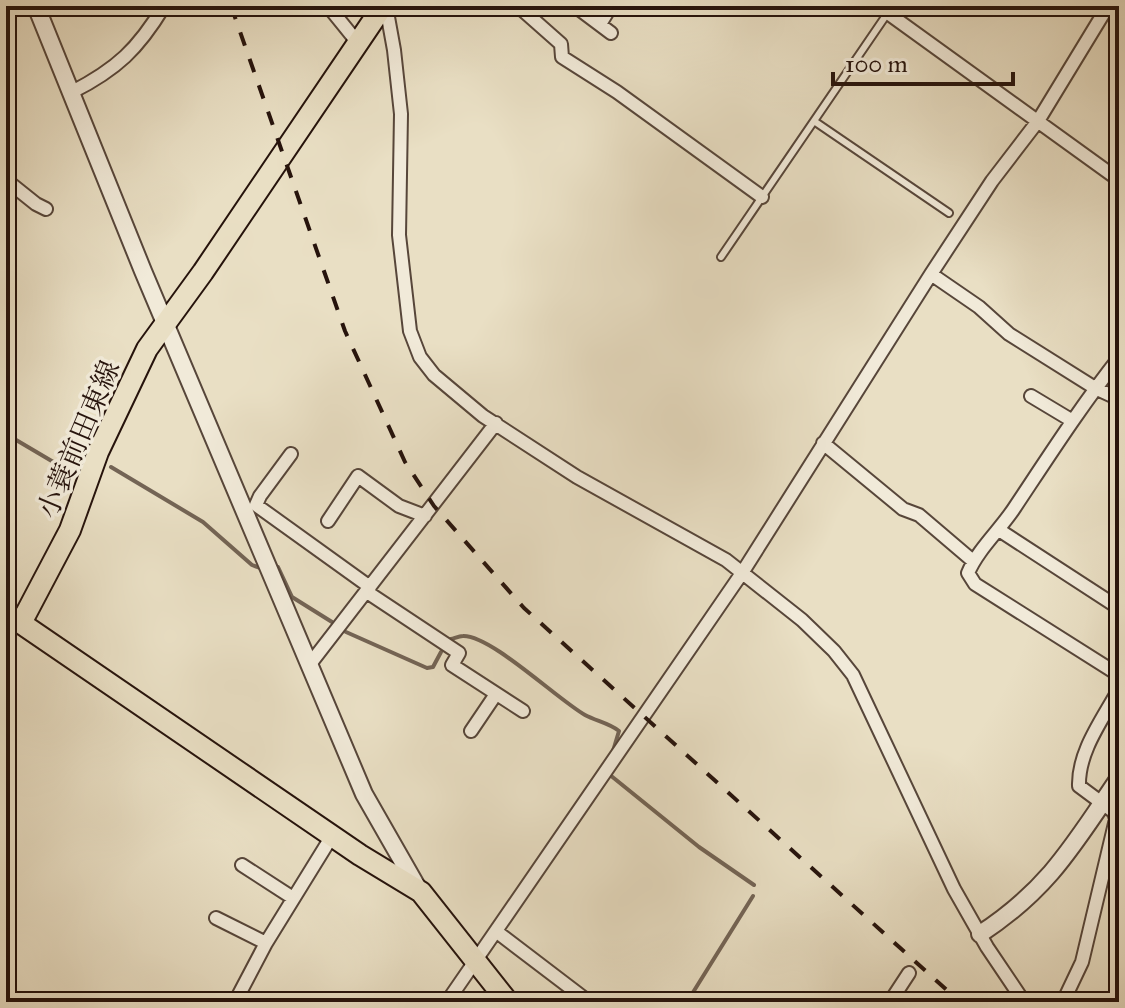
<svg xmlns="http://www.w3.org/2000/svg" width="1125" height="1008" viewBox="0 0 1125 1008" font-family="'IM FELL Great Primer','Noto Serif JP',serif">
	<rect width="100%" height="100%" fill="#e9dfc4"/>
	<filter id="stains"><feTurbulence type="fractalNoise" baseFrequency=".0025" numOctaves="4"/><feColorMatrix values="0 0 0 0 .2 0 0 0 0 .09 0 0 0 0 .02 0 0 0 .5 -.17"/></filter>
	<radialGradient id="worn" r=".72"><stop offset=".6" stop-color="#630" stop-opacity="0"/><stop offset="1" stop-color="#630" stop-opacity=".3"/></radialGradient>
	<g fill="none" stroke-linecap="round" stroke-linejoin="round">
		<path stroke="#736455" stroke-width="4" d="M 6,434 L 72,473
			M 111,467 L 203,522 L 252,565 L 260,568
			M 278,567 L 292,597 L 332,622
			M 346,632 L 427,668 L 433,667 L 441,652
			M 451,639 C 455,638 459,636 463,636 C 491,635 558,700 585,715 C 596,721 609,723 619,731 L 613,751
			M 610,775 L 699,847 L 754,885
			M 687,1002 L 753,896"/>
		<g stroke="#57463a" stroke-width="10">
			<path id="service" d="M 814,121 L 949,213
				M 721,257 L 887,14"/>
		</g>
		<g stroke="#57463a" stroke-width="16">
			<path id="minor" d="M 328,6 L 358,43
				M 386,6 L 394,50 L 401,114 L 399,235 L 410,331 L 420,357 L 434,375 L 483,416 L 577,477 L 726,560 L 802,620 L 834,651 L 853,675 L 954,889 L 987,947 L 1024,1002
				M 518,6 L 561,44 L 562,57 L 617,92 L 762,197
				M 575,6 L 611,33
				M 878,6 L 1119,180
				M 600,24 L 611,6
				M 72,92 C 117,69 138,49 164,6
				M 6,180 L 36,204 L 46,209
				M 931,274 L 979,307 L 1009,334 L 1095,388 L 1119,399
				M 1119,358 C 1081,406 1049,456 1015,507 C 1001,529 978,549 968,573 L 975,584 L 1119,675
				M 1031,396 L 1071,420
				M 823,443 L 903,509 L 919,515 L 973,561
				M 291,454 L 260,496 L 256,505 L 370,587
				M 328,521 L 358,476 L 399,506 L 425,516
				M 999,530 L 1119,608
				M 367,592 L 459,653 L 452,665 L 523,711
				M 310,664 L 496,423
				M 471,731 L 496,694
				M 242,865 L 293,898
				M 216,918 L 266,943
				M 497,932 L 589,1002
				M 235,1002 L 266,943 L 332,836
				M 447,1002 L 742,573 L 931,274 L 992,181 L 1038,121 L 1108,6
				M 890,1002 L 909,973
				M 1063,1002 L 1082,962 L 1116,819 L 1114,812 L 1079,786 C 1078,751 1103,719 1119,689"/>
		</g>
		<g stroke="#57463a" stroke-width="20">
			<path id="tertiary" d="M 36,6 L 143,271 L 364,794 L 420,892
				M 980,934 C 1049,889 1074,844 1119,778"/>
		</g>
		<g stroke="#26130c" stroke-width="24">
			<path id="primary" d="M 6,613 L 360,855 L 421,892 L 508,1002
				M 21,623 L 70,530 L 98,452 L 147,349 L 203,272 L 383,6"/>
		</g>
		<use href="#service" stroke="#f1ead9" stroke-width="6"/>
		<use href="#minor" stroke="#f1ead9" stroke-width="12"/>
		<use href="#tertiary" stroke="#f1ead9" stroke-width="16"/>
		<use href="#primary" stroke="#e9dfc4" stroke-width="20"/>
		<path stroke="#26130c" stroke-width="4" stroke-dasharray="14 14" stroke-linecap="butt" d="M 231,6 L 345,331 L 405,462 L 434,506 L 524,608 L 960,1002"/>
	</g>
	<g text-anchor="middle" stroke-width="7" stroke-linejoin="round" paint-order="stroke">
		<g font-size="28" fill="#26130c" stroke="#f1ead9">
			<text transform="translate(78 439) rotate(-67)" y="10">小蓑前田東線</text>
		</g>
	</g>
	<rect width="1125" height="1008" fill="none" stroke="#e9dfc4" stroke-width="32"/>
	<rect x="8" y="8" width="1109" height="992" fill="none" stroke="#26130c" stroke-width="4"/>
	<rect x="16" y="16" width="1093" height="976" fill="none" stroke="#26130c" stroke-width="2"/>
	<path d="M833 72v12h180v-12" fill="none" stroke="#26130c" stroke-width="4"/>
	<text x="845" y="72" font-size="24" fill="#26130c" stroke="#f1ead9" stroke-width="6" paint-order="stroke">100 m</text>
	<rect width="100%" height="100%" filter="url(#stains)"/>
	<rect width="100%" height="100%" fill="url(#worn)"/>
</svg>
